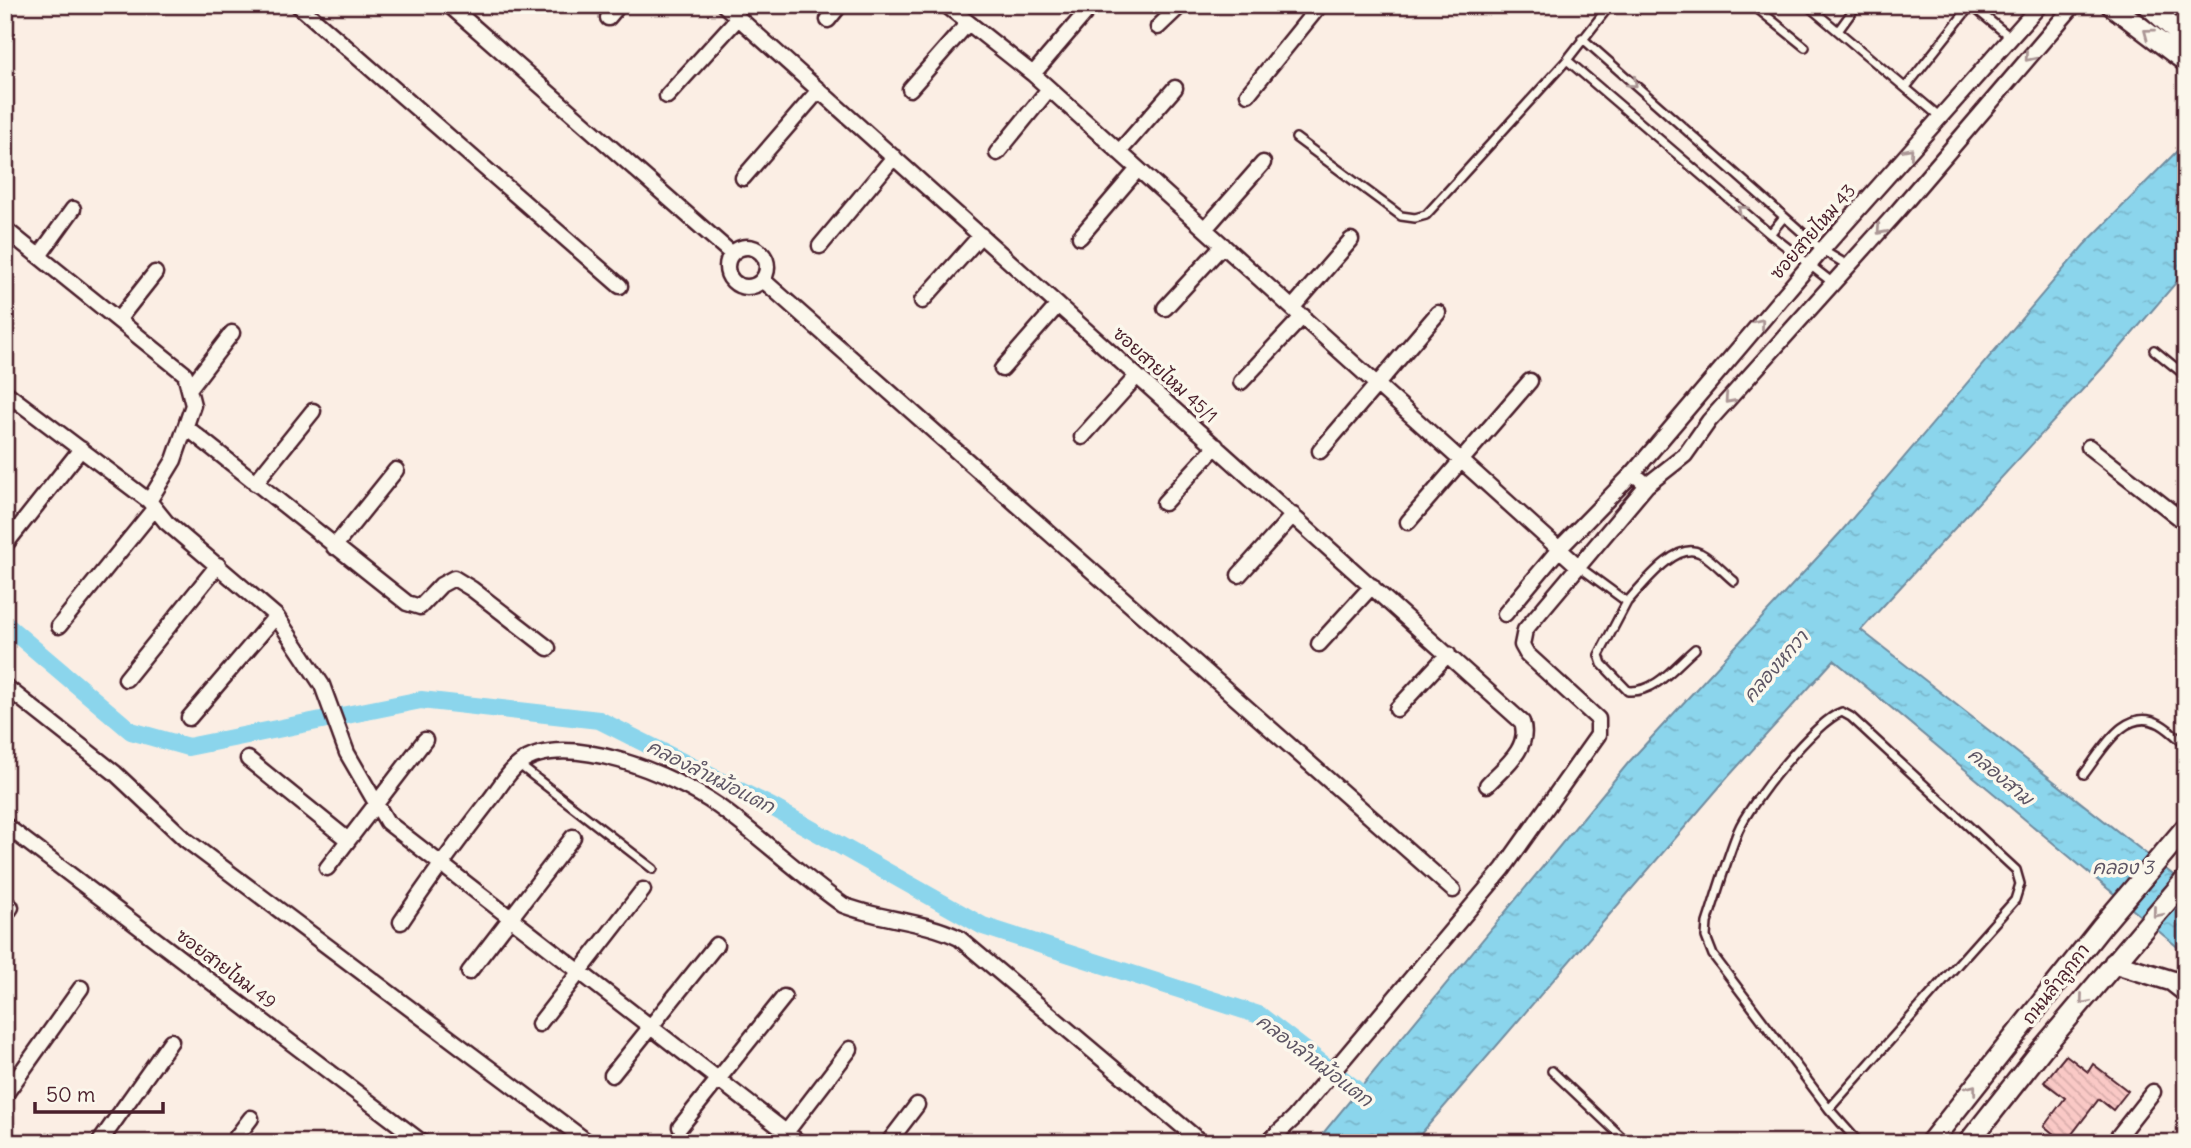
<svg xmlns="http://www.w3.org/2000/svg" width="2191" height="1148" viewBox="0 0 2191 1148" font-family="Delius,'Playpen Sans Thai',sans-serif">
	<defs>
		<pattern id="water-ripples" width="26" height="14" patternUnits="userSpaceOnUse" patternTransform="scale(1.75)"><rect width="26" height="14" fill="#8bd5ec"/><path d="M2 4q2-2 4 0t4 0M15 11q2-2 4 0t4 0" fill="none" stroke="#79b6cb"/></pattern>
		<pattern id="building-back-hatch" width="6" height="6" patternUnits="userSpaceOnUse" patternTransform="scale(1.75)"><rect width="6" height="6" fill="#fac9c6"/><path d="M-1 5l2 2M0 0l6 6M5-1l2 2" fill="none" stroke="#d8acaa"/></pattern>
	</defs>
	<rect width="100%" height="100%" fill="#fbeee4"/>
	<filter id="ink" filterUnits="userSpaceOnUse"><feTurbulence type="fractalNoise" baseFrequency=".0143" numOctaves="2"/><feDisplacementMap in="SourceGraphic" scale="14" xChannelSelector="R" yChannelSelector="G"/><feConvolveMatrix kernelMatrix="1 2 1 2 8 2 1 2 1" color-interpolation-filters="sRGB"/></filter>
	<g filter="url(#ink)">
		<path fill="url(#water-ripples)" stroke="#718c9f" stroke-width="2" d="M 2186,142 L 2186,271 L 2108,362 L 1861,630 L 2186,885 L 2186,954 L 1834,660 L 1728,777 L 1413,1143 L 1315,1143 L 1629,762 L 1840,533 L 2084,245 Z"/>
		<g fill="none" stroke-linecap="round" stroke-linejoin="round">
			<path stroke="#8bd5ec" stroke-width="18" d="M 5,624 L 131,731 L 188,747 L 421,700 L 599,720 L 772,807 L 983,926 L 1259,1015 L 1376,1105"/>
		</g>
		<path fill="url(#building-back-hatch)" stroke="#4a1f2b" stroke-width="2" d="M 2066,1055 L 2088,1072 L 2093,1064 L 2128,1091 L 2113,1110 L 2099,1099 L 2065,1143 L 2044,1126 L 2065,1098 L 2044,1082 Z"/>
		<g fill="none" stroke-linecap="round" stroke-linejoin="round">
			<g stroke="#4a1f2b" stroke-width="12">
				<path id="lane" d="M 1753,5 L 1805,47
					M 1807,5 L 1940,117
					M 1971,5 L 2010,37
					M 1838,31 L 1857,5
					M 1582,38 L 1822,250 L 1849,266
					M 1567,60 L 1770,234 L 1833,283
					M 1906,87 L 1971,5
					M 1296,138 L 1401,216 L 1415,218 L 1426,215 L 1567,60 L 1610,5
					M 1770,234 L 1784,217
					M 2154,350 L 2186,376
					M 1578,566 L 1627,602 L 1599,655 L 1602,664 L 1628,691 C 1656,693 1675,666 1695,649
					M 1627,602 C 1642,586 1676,540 1700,553 C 1712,559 1723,572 1734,581
					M 518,764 L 653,869
					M 2084,774 C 2102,751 2125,705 2160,724 C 2169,729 2178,738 2186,745
					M 1552,1071 L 1628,1143
					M 1829,1109 L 2015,900 L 2020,884 L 2016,870 L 1851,717 L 1842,712 C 1815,721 1749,804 1738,831 C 1726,861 1717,893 1707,923 L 1706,937 L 1713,955 L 1829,1109 L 1859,1143"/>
			</g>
			<g stroke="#4a1f2b" stroke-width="19">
				<path id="street" d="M 298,5 L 620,286
					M 449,5 L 732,254
					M 724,5 L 1522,722 C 1531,748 1504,767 1487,785
					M 946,5 L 1033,74 L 1578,566
					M 608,18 L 619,5
					M 828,20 L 840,5
					M 1158,27 L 1181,5
					M 1033,74 L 1092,5
					M 910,89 L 968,23
					M 1248,94 L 1320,5
					M 667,96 L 738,18
					M 1119,152 L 1175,88
					M 997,153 L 1049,89
					M 743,178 L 819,90
					M 5,229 L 185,374 L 193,405 L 174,460 L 149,501 L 166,522 L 276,616 L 322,685 L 347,753 L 387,822 L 800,1143
					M 1205,229 L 1263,163
					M 1080,237 L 1138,169
					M 820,246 L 894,157
					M727 267a20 20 0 1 1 40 0a20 20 0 1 1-40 0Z
					M 39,256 L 73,209
					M 763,280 L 1453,890
					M 922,301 L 981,235
					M 1293,307 L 1351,240
					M 1165,308 L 1223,245
					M 118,320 L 155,273
					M 1002,369 L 1058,305
					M 1241,382 L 1303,316
					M 189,389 L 232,333
					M 5,392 L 149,501
					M 186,427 L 407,603 L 420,607 L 441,585 L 454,578 L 472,589 L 548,648
					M 1082,437 L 1137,376
					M 2089,447 L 2186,523
					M 1320,451 L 1438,313
					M 255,483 L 313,411
					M 1647,485 L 1633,473 L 1822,250 L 2040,5
					M 1164,503 L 1216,446
					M 1408,522 L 1530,381
					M 5,545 L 81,449
					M 334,547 L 396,470
					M 1239,575 L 1293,515
					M 1505,614 L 1560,548 L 1633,473
					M 59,626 L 154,509
					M 1319,644 L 1372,586
					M 126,679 L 218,565
					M 5,686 L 115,773 L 186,840 L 589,1143
					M 1397,709 L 1448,654
					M 189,718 L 276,616
					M 248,759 L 348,840
					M 5,825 L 423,1143
					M 327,868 L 425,740
					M 5,916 L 11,907
					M 401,922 C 429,880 458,841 489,801 C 498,790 507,773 519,764 C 565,728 676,776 718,806 C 761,837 799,874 843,905 C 880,920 923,920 959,938 L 1202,1143
					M 469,972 L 573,837
					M 539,1024 L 643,890
					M 612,1075 L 716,945
					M 5,1095 L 81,988
					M 680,1127 L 784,997
					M 99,1143 L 171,1041
					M 232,1143 L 251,1118
					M 778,1143 L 850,1049
					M 888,1143 L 917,1105
					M 1267,1143 L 1293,1119 L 1503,869 L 1598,735 L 1598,719 L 1527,654 L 1522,645 L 1525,630 L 1647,485 L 1685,455 L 1709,421 L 1897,212 L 2074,5
					M 2113,1143 L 2153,1092"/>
			</g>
			<g stroke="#4a1f2b" stroke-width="24">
				<path id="secondary" d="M 2111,5 L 2186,62
					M 2148,5 L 2186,40
					M 2114,963 L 2172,981 L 2186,992
					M 1930,1143 L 2102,926 L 2186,827
					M 1968,1143 L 2042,1049 L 2186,879"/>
			</g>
			<use href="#lane" stroke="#fbf7ec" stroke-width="7"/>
			<use href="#street" stroke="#fbf7ec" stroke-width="14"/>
			<use href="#secondary" stroke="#fbf7ec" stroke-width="19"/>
		</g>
		<defs><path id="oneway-chevron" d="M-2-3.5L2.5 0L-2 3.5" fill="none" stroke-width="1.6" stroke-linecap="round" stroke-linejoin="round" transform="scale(1.75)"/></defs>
		<g stroke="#ab9695">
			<use href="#oneway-chevron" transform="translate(2148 33) rotate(-143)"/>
			<use href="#oneway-chevron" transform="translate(2029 57) rotate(130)"/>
			<use href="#oneway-chevron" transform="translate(1633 83) rotate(42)"/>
			<use href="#oneway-chevron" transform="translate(1909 152) rotate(-49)"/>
			<use href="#oneway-chevron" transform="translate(1742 210) rotate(-139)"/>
			<use href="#oneway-chevron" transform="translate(1881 230) rotate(132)"/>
			<use href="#oneway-chevron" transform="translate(1760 323) rotate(-50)"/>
			<use href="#oneway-chevron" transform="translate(1729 399) rotate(132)"/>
			<use href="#oneway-chevron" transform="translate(2157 913) rotate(130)"/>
			<use href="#oneway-chevron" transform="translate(2084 1000) rotate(130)"/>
			<use href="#oneway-chevron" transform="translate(1972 1089) rotate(-52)"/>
		</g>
	</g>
	<g text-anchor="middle" stroke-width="7" stroke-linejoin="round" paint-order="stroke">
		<g font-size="18" fill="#4a1f2b" stroke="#fbf7ec">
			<text transform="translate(1813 232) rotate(-49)" y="6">ซอยสายไหม 43</text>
			<text transform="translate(1165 375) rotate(42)" y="6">ซอยสายไหม 45/1</text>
			<text transform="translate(226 969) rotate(37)" y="6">ซอยสายไหม 49</text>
			<text transform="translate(2056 984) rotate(-52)" y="6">ถนนลำลูกกา</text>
		</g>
		<g font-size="19" font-style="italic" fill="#5e5665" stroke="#fbf7ec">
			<text transform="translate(1775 666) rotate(-49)" y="7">คลองหกวา</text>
			<text transform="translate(711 776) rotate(27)" y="7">คลองลำหม้อแตก</text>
			<text transform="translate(2001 776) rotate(40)" y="7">คลองสาม</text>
			<text x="2123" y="874">คลอง 3</text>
			<text transform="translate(1315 1060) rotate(37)" y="7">คลองลำหม้อแตก</text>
		</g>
	</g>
	<rect width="2191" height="1148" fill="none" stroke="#fbf7ec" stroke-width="28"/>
	<rect x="14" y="14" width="2163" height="1120" fill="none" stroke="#4a1f2b" stroke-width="2.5" filter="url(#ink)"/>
	<path d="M35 1102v10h128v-10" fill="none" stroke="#4a1f2b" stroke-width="3.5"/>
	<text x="46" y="1102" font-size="21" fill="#4a1f2b" stroke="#fbf7ec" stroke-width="5" paint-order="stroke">50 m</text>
</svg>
